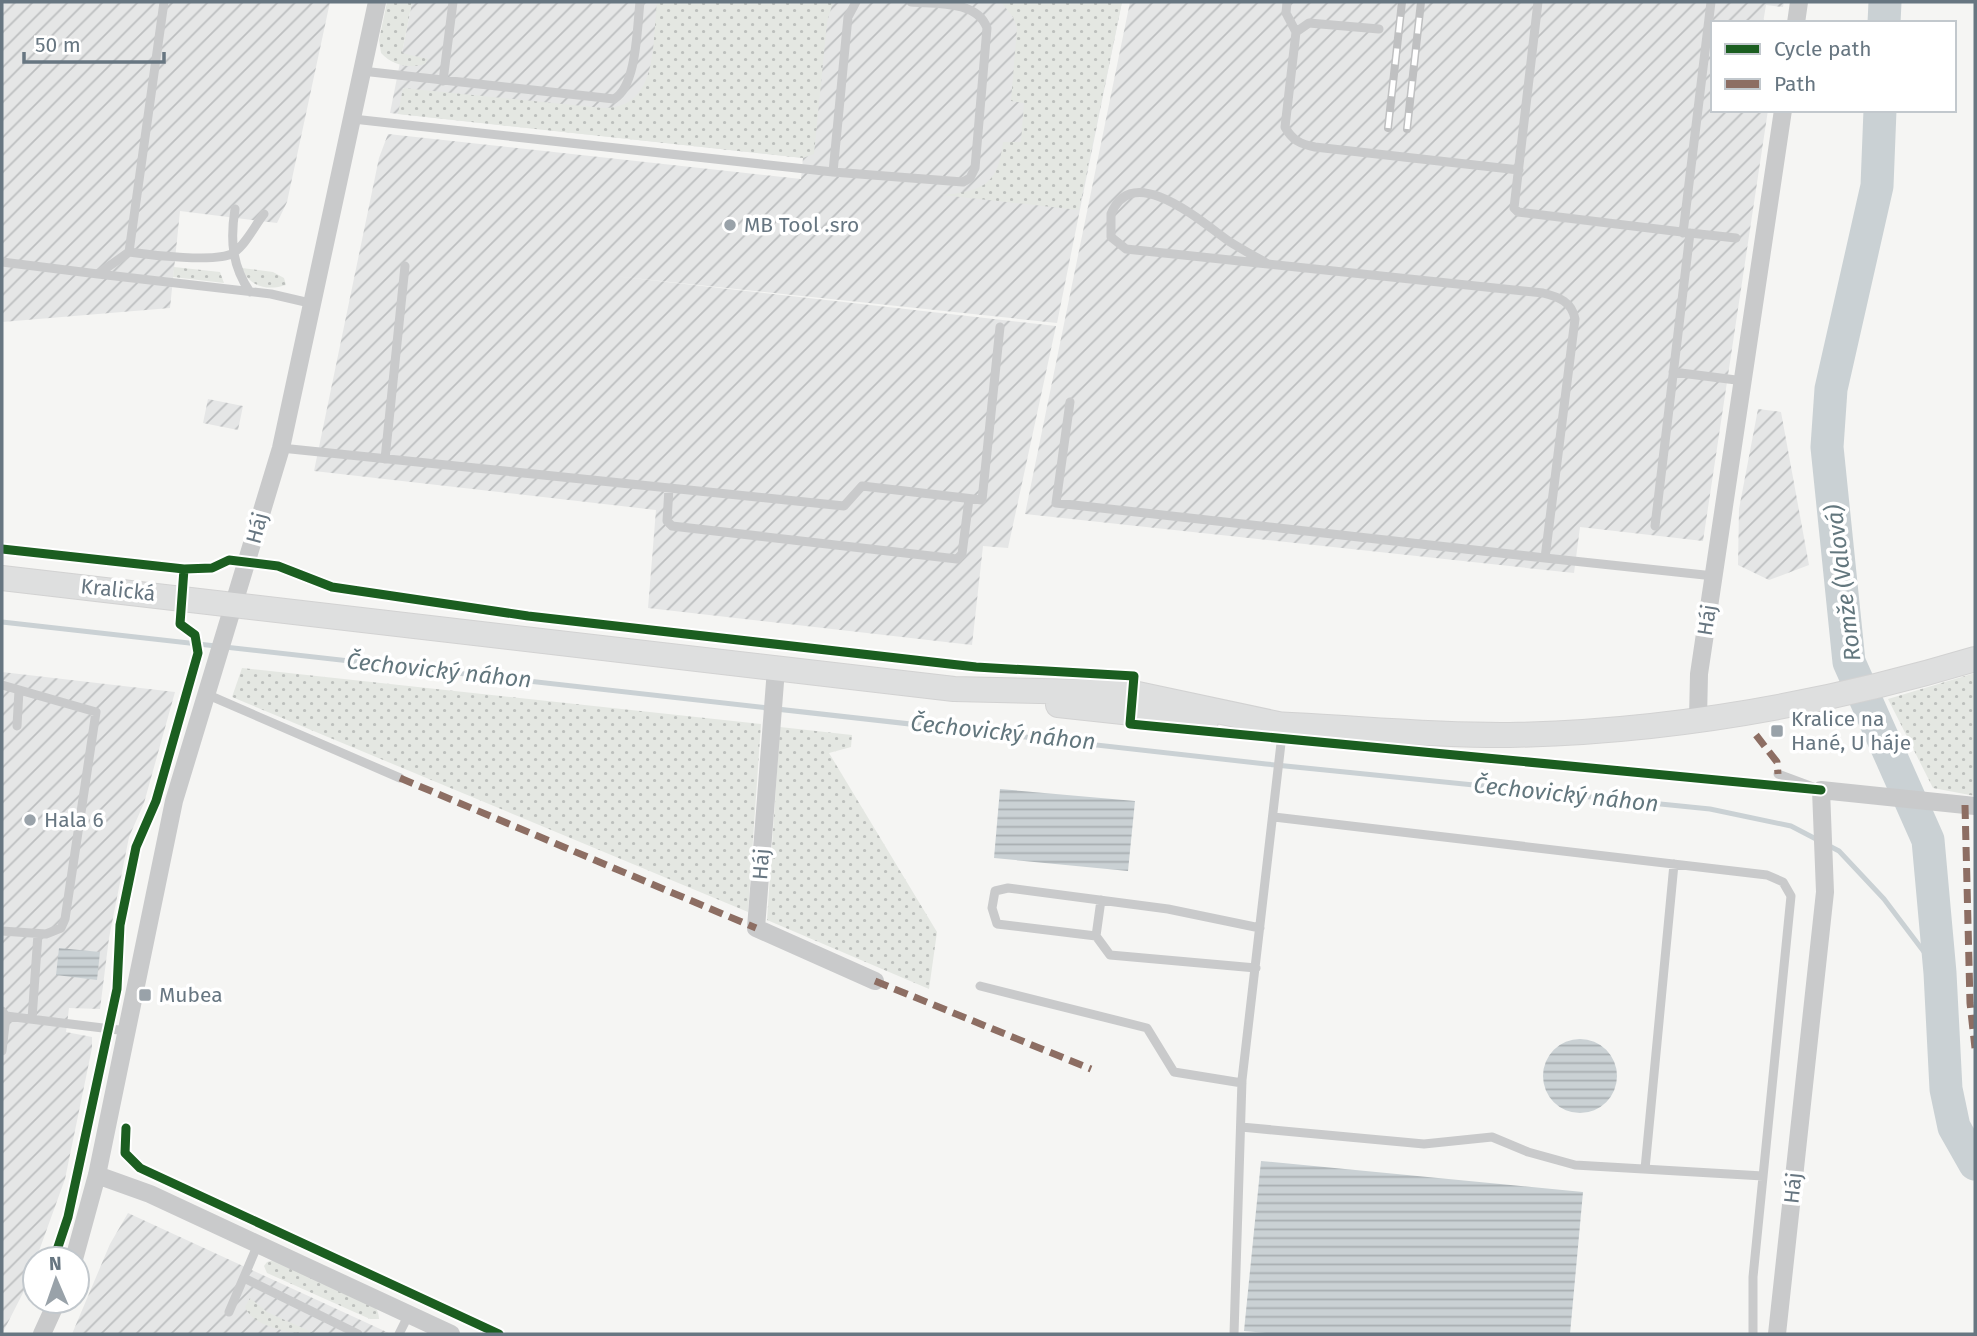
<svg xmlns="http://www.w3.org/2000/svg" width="1977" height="1336" viewBox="0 0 1977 1336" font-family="'Fira Sans',sans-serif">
	<defs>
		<pattern id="industrial-furrows" width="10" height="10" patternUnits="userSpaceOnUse" patternTransform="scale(1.75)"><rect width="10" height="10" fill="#e5e6e6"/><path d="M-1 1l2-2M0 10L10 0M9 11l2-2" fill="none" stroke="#bdbfc0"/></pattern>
		<pattern id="green-dots" width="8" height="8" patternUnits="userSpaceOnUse" patternTransform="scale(1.75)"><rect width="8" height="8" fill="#e4e7e2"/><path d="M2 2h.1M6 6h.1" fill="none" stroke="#bdc0bd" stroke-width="1.8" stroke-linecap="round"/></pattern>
		<pattern id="water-rules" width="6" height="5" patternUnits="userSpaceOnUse" patternTransform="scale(1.75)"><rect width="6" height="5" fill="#cad1d4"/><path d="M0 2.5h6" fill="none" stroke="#a8aeb1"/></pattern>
	</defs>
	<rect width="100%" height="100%" fill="#f5f5f3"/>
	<path fill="url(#industrial-furrows)" d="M 2,2 L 330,2 L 287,202 L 277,223 L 180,211 L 170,308 L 2,322 Z
		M 412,2 L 1122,2 L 1057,323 L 614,276 L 1056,326 L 1008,548 L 983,546 L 972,645 L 648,608 L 656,510 L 314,471 L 379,158 L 388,134 L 801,179 L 803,158 L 390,113 Z
		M 1130,2 L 1784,2 L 1783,7 L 1766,5 L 1763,23 L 1713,23 L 1713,110 L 1768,110 L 1703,541 L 1580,527 L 1574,573 L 1025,514 Z
		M 208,399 L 243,406 L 238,430 L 203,423 Z
		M 1758,409 L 1781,412 L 1809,565 L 1769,580 L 1738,565 L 1739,509 Z
		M 2,672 L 175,692 L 144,803 L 129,837 L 109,938 L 100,1009 L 69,1008 L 66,1032 L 92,1037 L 92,1048 L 65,1179 L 26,1287 L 2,1334 Z
		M 128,1213 L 391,1334 L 72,1334 L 110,1244 Z"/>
	<path fill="url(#green-dots)" d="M 387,2 L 412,2 L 402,53 L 428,59 L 425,64 C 409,69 392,65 381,53 L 379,40 Z
		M 657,2 L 833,2 L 827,22 L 814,154 L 803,158 L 398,114 L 403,88 L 603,108 C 659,109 652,43 657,2 Z
		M 1001,2 L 1122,2 L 1079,210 L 942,195 C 982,191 998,186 1003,142 L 1021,142 L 1024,103 L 1011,101 L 1017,28 L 1013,17 Z
		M 174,267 L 220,272 L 224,283 L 173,277 Z
		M 242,268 L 273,272 L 284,278 L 286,285 C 268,291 249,287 242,268 Z
		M 242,668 L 761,724 L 748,912 L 232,697 Z
		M 1975,673 L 1975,796 L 1933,788 L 1888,699 Z
		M 780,727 L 852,735 L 851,747 L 829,753 L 937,932 L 929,989 L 767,920 Z
		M 285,1256 C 309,1267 380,1290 379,1319 L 370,1319 L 267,1273 L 264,1266 L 267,1262 Z
		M 250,1298 L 267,1312 L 316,1334 C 296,1334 254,1329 245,1307 Z"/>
	<path fill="url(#water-rules)" d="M 1000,789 L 1135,801 L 1128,871 L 994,858 Z
		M 59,948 L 100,952 L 97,980 L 56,975 Z
		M1543 1076a37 37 0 1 1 74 0a37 37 0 1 1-74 0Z
		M 1261,1161 L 1583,1192 L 1570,1334 L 1278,1334 L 1244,1331 Z"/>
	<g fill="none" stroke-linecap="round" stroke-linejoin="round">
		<path stroke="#cad1d4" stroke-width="5" d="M 2,622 L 1266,764 L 1710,809 L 1791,826 L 1839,851 L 1884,899 L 1940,973"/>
		<path stroke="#cad1d4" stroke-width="33" d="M 1884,23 L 1885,2
			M 1880,110 L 1877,186 L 1831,389 L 1827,447 L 1849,662 L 1928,840 L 1940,973 L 1946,1089 L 1954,1127 L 1975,1164"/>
		<g stroke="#d2d2d2" stroke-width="26">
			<path id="secondary" d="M 2,578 L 954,689 L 1133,693 L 1283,725
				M 1058,705 L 1206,721
				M 1267,724 C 1348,727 1429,736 1510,735 C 1668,732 1825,704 1975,659"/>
		</g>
		<path stroke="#c9cacb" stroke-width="9" d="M 856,2 L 848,17 L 833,172 L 963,182 L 970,178 L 975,168 L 987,28 C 977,0 935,4 911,2
			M 1287,2 L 1286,13 L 1296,32
			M 1538,2 L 1514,208 L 1518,212 L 1690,233 L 1655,526
			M 1379,29 L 1309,23 L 1296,32 L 1285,127 C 1292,140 1300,144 1315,147 L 1519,170
			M 362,71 L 614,99 C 637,86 637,27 640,2
			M 443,81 L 453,2
			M 353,119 L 833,172
			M 235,209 C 230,240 232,266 250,292
			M 1683,233 L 1711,2
			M 1690,233 L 1736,238
			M 129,252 L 164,2
			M 2,262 L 98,274 L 129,252 C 149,255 218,263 233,253 C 245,246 255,225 264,214
			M 1268,264 L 1126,249 L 1111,237 L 1111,214 C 1133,159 1205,225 1230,242 C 1243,250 1256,257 1268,264 L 1543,293 C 1559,297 1572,302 1575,319 L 1545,558 L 1714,576
			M 98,274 L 271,294 L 314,304
			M 1673,372 L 1744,381
			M 1070,402 L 1056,503 L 1545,558
			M 281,448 L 844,506 L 862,486 L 982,500 L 1000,327
			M 385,459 L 405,266
			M 669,488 L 667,521 L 672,526 L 957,559 L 962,554 L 969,499
			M 2,685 L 96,712 L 65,919 L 61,928 L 46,934 L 2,931
			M 206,694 L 400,778
			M 17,726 L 19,690
			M 1778,774 L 1821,790
			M 1274,817 L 1767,875 L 1783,882 L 1791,896 L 1753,1277 L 1753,1334
			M 1096,936 L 1101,900
			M 1256,968 L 1110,955 L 1096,936 L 997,924 L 992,908 L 995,891 L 1008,888 L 1168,909 L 1260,928
			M 980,986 L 1147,1028 L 1174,1072 L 1242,1083
			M 2,1011 L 6,1016 L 2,1051
			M 6,1016 L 127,1031
			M 32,1019 L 38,934
			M 1241,1127 L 1424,1144 L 1492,1137 L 1528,1152 L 1575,1165 L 1763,1176
			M 1645,1169 L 1674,864
			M 244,1278 L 358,1334
			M 229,1312 L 258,1244
			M 399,1334 L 409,1314
			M 1234,1334 L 1242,1080 L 1283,726"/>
		<path stroke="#c9cacb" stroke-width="18" d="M 1796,23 L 1799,2
			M 776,669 L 756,928 L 875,981
			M 1698,719 L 1699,674 L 1783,110
			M 97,1175 L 150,1194 L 451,1334
			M 74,1259 L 97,1175 L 174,801 L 281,448 L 377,2
			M 42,1334 L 57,1301
			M 1777,1334 L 1825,892 L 1821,790 L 1975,806"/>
		<use href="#secondary" stroke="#dedfdf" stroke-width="24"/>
		<g stroke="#bfc0c1" stroke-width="8">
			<path id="rail" d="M 1388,128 L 1402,2
				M 1407,129 L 1421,2"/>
		</g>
		<use href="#rail" stroke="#fff" stroke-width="5" stroke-dasharray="16" stroke-linecap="butt"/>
		<path stroke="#8d6e63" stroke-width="7" stroke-dasharray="14 7" stroke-linecap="butt" d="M 1756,735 L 1777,762 L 1778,774
			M 400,778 L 756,928
			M 1965,805 L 1970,1003 L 1975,1048
			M 875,981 L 1091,1069"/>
		<g stroke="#fff" stroke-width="13">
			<path id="cycleway" d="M 2,549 L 184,569 L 212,568 L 229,560 L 278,566 L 332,587 L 528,616 L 976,667 L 1134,676 L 1130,724 L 1821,790
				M 126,1128 L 125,1153 L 140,1168 L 499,1334
				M 54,1259 L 68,1217 L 117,989 L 120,925 L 136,847 L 156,801 L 198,653 L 195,635 L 180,624 L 184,569"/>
		</g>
		<use href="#cycleway" stroke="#1b5e20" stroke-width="9"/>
	</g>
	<g fill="#99a2a9" stroke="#fff" stroke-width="2.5">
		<circle cx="730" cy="225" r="7"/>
		<rect x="1770" y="724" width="14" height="14" rx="3.5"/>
		<circle cx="30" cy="820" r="7"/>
		<rect x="138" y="988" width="14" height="14" rx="3.5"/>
	</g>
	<g text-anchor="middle" stroke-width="7" stroke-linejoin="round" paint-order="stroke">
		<g font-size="21" fill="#677681" stroke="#fff" text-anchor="start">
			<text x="744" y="232">MB Tool .sro</text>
			<text x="1791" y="726">Kralice na<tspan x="1791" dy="24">Hané, U háje</tspan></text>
			<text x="44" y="827">Hala 6</text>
			<text x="159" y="1002">Mubea</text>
		</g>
		<g font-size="21" fill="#677681" stroke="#fff">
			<text transform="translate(257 528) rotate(-75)" y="7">Háj</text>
			<text transform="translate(118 590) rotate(6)" y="7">Kralická</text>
			<text transform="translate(1707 620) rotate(-81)" y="7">Háj</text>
			<text transform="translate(761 864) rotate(-86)" y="7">Háj</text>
			<text transform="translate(1793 1188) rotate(-84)" y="7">Háj</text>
		</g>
		<g font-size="23" font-style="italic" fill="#63777e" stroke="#fff">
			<text transform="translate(1843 583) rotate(-97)" y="8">Romže (Valová)</text>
			<text transform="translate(439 670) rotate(6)" y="8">Čechovický náhon</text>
			<text transform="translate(1003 732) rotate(6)" y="8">Čechovický náhon</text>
			<text transform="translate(1566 794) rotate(6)" y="8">Čechovický náhon</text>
		</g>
	</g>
	<rect width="1977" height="1336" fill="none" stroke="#677681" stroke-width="7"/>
	<rect x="1711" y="21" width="245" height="91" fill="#ffffff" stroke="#c2c8cd" stroke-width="2"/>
	<rect x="1725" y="44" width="35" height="10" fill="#1b5e20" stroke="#c2c8cd" stroke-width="2"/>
	<text x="1774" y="56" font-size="21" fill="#677681">Cycle path</text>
	<rect x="1725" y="79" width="35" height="10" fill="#8d6e63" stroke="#c2c8cd" stroke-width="2"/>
	<text x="1774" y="91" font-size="21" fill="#677681">Path</text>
	<g transform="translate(56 1280) rotate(358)"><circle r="33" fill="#ffffff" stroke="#c2c8cd" stroke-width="2"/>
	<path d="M0-5L12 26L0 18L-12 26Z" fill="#99a2a9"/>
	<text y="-10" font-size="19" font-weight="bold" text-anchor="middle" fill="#677681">N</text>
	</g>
	<path d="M24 52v10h140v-10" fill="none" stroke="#677681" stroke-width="3.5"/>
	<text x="35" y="52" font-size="21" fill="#677681" stroke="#ffffff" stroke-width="5" paint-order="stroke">50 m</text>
</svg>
